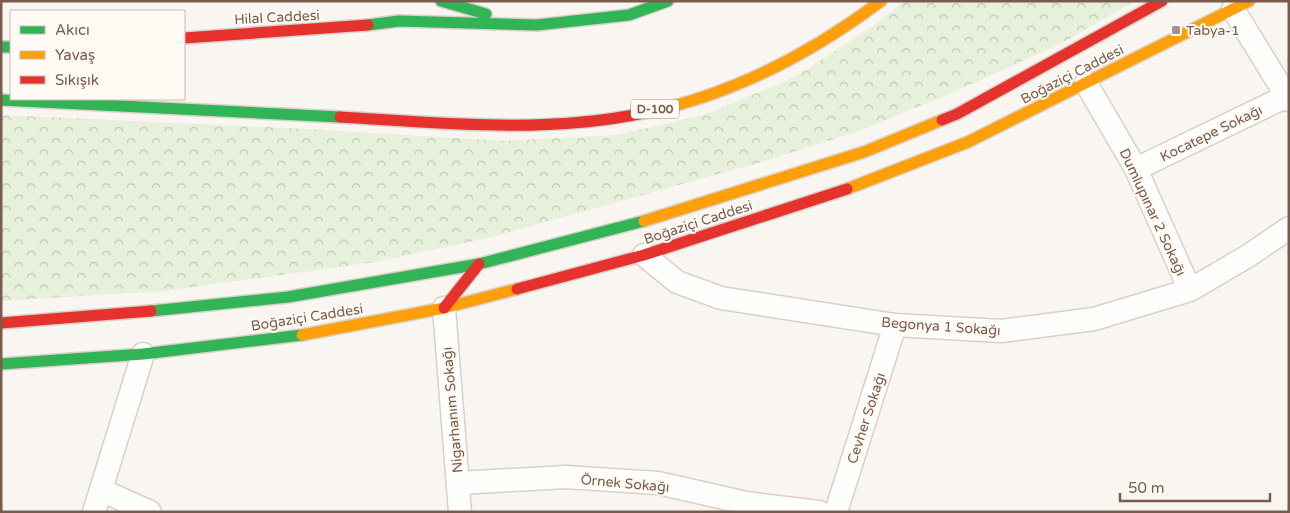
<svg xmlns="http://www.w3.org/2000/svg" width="1290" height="513" viewBox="0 0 1290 513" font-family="'Varela Round',sans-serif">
	<defs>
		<pattern id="forest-crowns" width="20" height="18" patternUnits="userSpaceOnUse" patternTransform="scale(1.25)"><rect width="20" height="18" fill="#e7f0db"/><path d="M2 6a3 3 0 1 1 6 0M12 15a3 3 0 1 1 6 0" fill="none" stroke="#c0c6b4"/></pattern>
	</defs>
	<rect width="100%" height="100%" fill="#f9f5f0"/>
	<path fill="url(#forest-crowns)" d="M 905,1 L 1135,1 L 1060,44 L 954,92 L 856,132 L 765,161 L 488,238 L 375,262 L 164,291 L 1,301 L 1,115 L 306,129 L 504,141 L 618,135 L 710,113 L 797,76 L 877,23 Z"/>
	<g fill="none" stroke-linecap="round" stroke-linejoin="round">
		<g stroke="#d7d1cb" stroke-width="25">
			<path id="street" d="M 1233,9 L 1289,100
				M 1086,83 L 1136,169 L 1190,290
				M 1136,169 L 1287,96
				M 644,255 L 677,282 L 721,298 L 895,325 L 1001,331 L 1094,319 L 1190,290 L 1248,256 L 1289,228
				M 444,308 L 460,512
				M 458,483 L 566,477 L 658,483 L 746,503 L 819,512
				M 101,490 L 150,512
				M 94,512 L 143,354
				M 836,512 L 895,325"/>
		</g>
		<g stroke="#d9d2cb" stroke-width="14">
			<path id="fast" d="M 441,1 L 486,14
				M 368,25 L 399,21 L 537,25 L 629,15 L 668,1
				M 1,47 L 11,47
				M 1,100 L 340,117
				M 151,311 L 288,297 L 479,264 L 644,221
				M 1,364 L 143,354 L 302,335"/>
		</g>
		<g stroke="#d9d2cb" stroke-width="14">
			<path id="slow" d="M 644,113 C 732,95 809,55 881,1
				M 847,189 L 968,142 L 1249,1
				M 644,221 L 864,152 L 942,120
				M 302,335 L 444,308 L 517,289"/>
		</g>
		<g stroke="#d9d2cb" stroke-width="14">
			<path id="jam" d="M 184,38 L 368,25
				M 340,117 C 441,123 544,134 644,113
				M 942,120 L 957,114 L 1162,1
				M 517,289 L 644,255 L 847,189
				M 444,308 L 479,264
				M 1,323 L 151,311"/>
		</g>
		<use href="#street" stroke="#fefefd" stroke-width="22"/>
		<use href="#fast" stroke="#30b455" stroke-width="11"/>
		<use href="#slow" stroke="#ff9f0a" stroke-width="11"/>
		<use href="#jam" stroke="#e5322d" stroke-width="11"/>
	</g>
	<rect fill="#a69286" stroke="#fffaf3" stroke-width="2" x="1171" y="25" width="10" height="10" rx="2.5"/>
	<g text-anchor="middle" stroke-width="4" stroke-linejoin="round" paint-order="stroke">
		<rect fill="#fffaf3" stroke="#a28b7f" stroke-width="1" x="631" y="99.5" width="48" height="19" rx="4"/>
		<g font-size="12" font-weight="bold" fill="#7a5c4d">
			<text x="655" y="113">D-100</text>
		</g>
		<g font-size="14" fill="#7a5c4d" stroke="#fffaf3">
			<text transform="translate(277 17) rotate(-3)" y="5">Hilal Caddesi</text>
			<text transform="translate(1072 74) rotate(-27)" y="5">Boğaziçi Caddesi</text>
			<text transform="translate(1211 133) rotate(-26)" y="5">Kocatepe Sokağı</text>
			<text transform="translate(1153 212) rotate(65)" y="5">Dumlupınar 2 Sokağı</text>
			<text transform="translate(698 222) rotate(-18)" y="5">Boğaziçi Caddesi</text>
			<text transform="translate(307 317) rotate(-9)" y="5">Boğaziçi Caddesi</text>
			<text transform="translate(941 326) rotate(4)" y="5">Begonya 1 Sokağı</text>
			<text transform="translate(452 410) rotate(-95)" y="5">Nigarhanım Sokağı</text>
			<text transform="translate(866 418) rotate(-72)" y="5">Cevher Sokağı</text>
			<text transform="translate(625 483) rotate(5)" y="5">Örnek Sokağı</text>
		</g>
		<g font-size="14" fill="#7a5c4d" stroke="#fffaf3" text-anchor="start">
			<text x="1186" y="35">Tabya-1</text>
		</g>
	</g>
	<rect width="1290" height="513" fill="none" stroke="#7a5c4d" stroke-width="5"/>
	<rect x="10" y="10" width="175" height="90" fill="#fffaf3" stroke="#cabbb1"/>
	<rect x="20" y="26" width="25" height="8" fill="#30b455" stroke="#cabbb1"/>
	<text x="55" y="35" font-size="15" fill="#7a5c4d">Akıcı</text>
	<rect x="20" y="51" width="25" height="8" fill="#ff9f0a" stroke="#cabbb1"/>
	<text x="55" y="60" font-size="15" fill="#7a5c4d">Yavaş</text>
	<rect x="20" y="76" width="25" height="8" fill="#e5322d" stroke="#cabbb1"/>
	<text x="55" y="85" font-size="15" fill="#7a5c4d">Sıkışık</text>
	<path d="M1120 493v8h150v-8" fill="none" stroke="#7a5c4d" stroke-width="2.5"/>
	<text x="1128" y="493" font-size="15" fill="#7a5c4d" stroke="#fffaf3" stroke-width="4" paint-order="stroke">50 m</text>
</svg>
